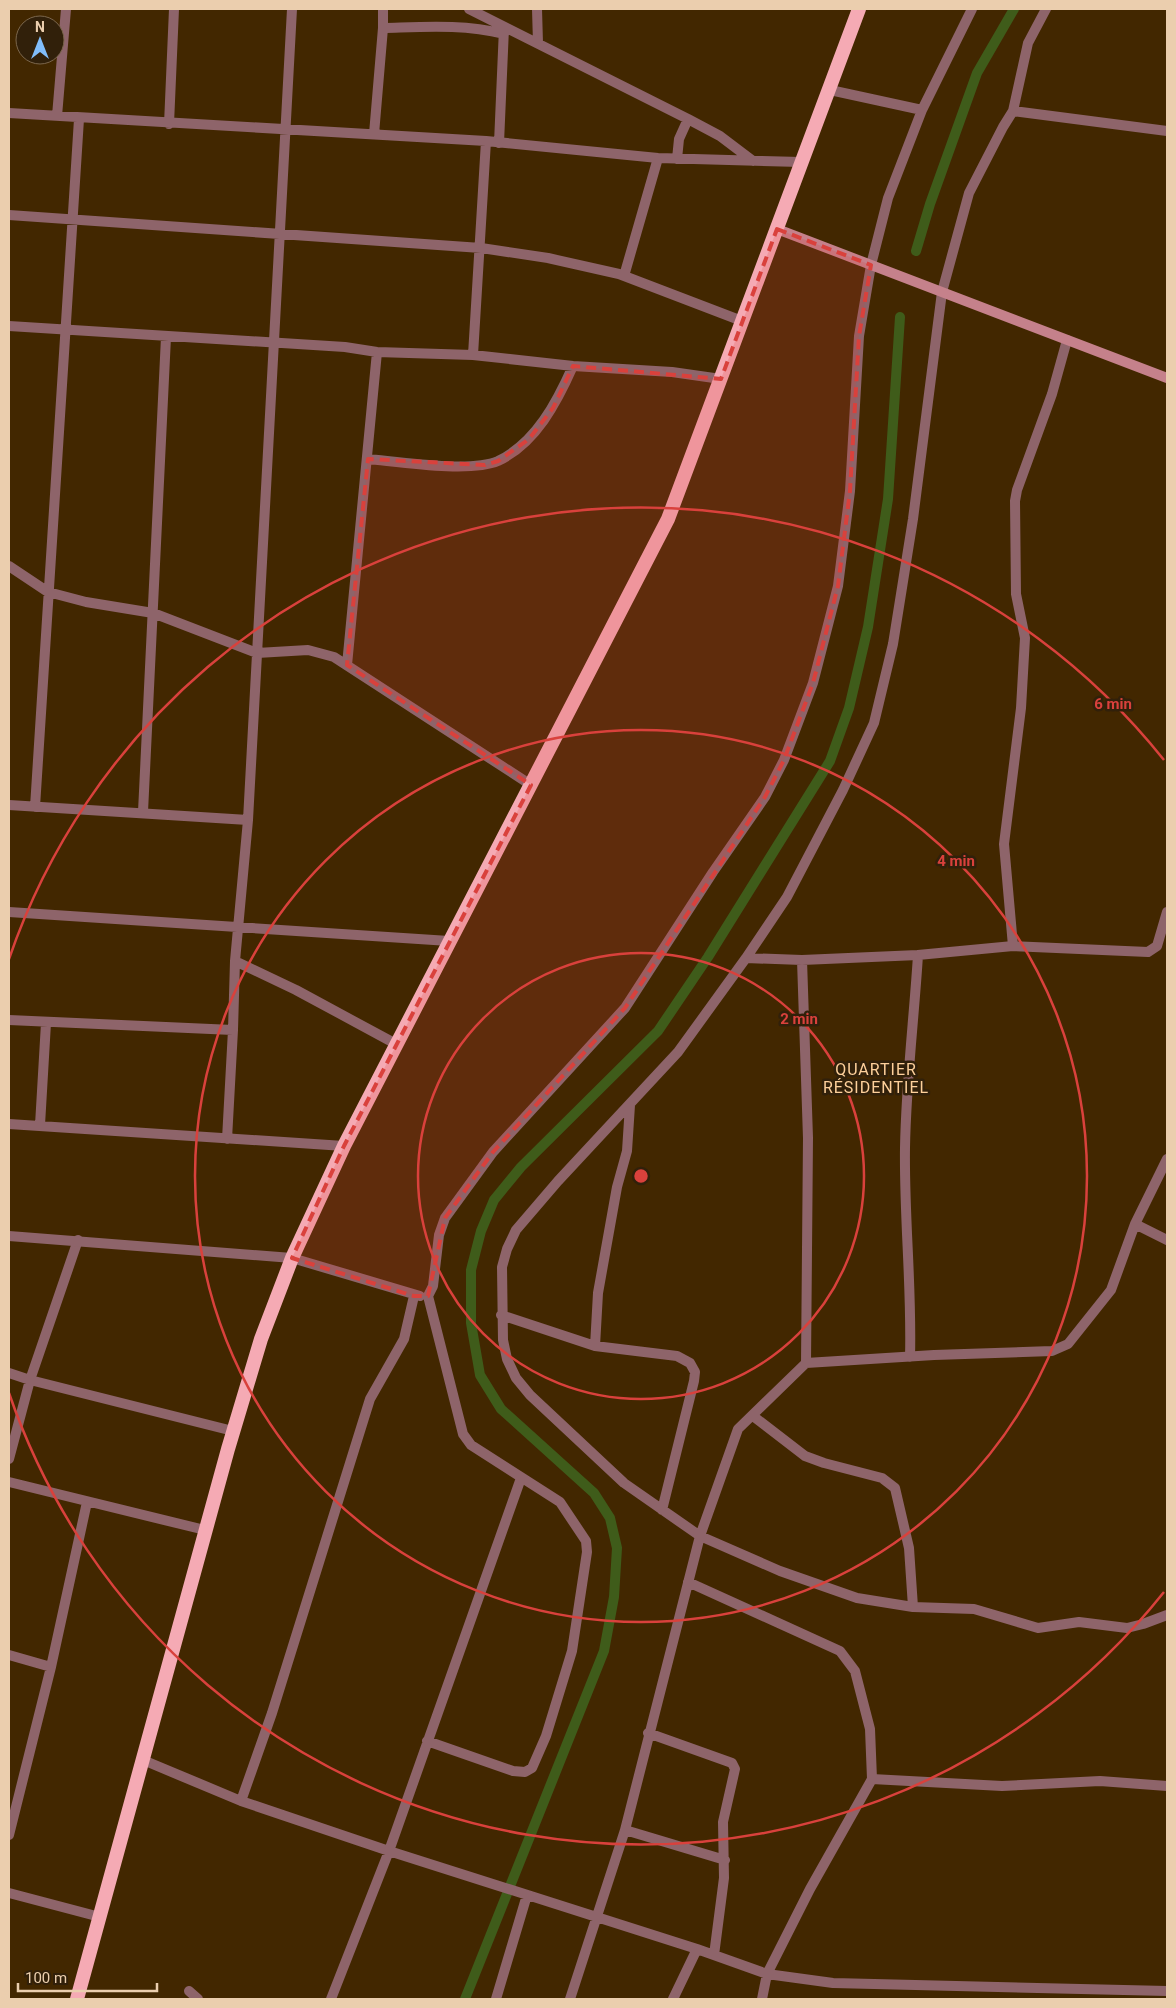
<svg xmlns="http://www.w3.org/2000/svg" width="1176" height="2008" viewBox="0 0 1176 2008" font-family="Roboto,sans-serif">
	<rect width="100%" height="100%" fill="#422700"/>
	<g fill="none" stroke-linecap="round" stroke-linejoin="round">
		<path stroke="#3f5c1a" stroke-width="10" d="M 916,251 L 930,204 L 977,73 L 1014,9
			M 465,1999 L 604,1651 L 614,1597 L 617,1548 L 610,1518 L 594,1493 L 501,1409 L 480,1375 L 471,1323 L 471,1270 L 481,1231 L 494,1200 L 521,1167 L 658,1031 L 708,957 L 830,761 L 849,708 L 868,627 L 888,499 L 900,317"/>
		<path stroke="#8e646a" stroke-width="10" d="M 383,9 L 383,28 C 425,27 463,24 504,34
			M 469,9 L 688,119 L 720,136 L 753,161
			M 537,9 L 538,43
			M 1046,9 L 1028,43 L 1013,111 L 1003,127 L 969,193 L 942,292 L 913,519 L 893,644 L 874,723 L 843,790 L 787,897 L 746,958 L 678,1052 L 558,1181 L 516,1230 L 507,1249 L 502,1267 L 503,1340 L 507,1359 L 516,1378 L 530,1395 L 624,1483 L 700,1536 L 780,1571 L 857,1598 L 913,1607 L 974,1609 L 1038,1628 L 1079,1622 L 1127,1628 L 1143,1624 L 1167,1615
			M 830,90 L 922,110
			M 1013,111 L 1167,131
			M 9,113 L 486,141 L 658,158 L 801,162
			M 57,116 L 66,9
			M 169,124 L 174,9
			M 374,134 L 383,28
			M 499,143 L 504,28
			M 677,159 L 679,139 L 688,119
			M 9,215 L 481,248 L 548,258 L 619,274 L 742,321
			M 624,276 L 658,158
			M 9,326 L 345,347 L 377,352 L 473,355 L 573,366 L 672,372 L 721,379
			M 473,355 L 486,141
			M 368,459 C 400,462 470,473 498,461 C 536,443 557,402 573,366
			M 9,566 L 48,592 L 86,602 L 153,613 L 257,653 L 308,650 L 334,657 L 531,785
			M 347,665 L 377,352
			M 9,805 L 248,820
			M 35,807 L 79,119
			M 143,812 L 166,337
			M 9,912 L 449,941
			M 1013,946 L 1004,844 L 1021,708 L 1025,638 L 1016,594 L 1015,501 L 1017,490 L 1052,394 L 1067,340
			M 746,958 L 802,960 L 918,955
			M 802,960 L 808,1138 L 806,1363
			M 235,961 L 296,990 L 396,1044
			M 9,1020 L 233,1030 L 235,961 L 248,820 L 292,9
			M 9,1124 L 344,1146
			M 40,1125 L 46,1023
			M 227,1139 L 233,1030
			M 1135,1224 L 1167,1240
			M 292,1258 L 420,1296
			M 501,1315 L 595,1346 L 677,1356 L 690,1363 L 695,1372 L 694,1381 L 662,1510
			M 595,1346 L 598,1293 L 617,1187 L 627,1151 L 630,1105
			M 910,1357 C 912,1287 904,1218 905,1148 C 906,1083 914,1019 918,955 L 1013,946 L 1148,952 L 1157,946 L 1167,912
			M 9,1373 L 30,1380 L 233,1431
			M 753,1416 L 805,1456 L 824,1463 L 882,1478 L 895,1488 L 909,1548 L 913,1607
			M 9,1459 L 30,1380 L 78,1240
			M 9,1482 L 205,1530
			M 688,1582 L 840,1651 L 855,1671 L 870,1729 L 872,1779 L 810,1889 L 767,1974 L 762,1999
			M 9,1655 L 51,1667
			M 648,1733 L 732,1763 L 735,1769 L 723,1822 L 724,1878 L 714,1955
			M 427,1741 L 513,1771 L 525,1772 L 532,1768 L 546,1736 L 572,1651 L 587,1552 L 586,1541 L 560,1502 L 471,1445 L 463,1434 L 428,1296 L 433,1286 L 439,1235 L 445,1218 L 493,1152 L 625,1008 L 713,872 L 765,797 L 784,760 L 813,683 L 838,586 L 850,491 L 859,336 L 871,265 L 888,198 L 922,110 L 972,9
			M 143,1760 L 241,1801 L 389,1851 L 697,1949 L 767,1974 L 833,1983 L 1167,1991
			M 872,1779 L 1002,1786 L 1100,1781 L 1167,1786
			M 241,1801 L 272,1713 L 370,1399 L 404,1339 L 414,1296
			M 625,1830 L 725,1860
			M 9,1835 L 51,1667 L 87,1502
			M 9,1893 L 100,1917
			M 189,1991 L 198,1999
			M 331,1999 L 389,1851 L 521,1478
			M 496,1999 L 527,1895
			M 570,1999 L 625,1830 L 700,1536 L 738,1429 L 806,1363 L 934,1355 L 1052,1351 L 1068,1344 L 1111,1290 L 1135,1224 L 1167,1159
			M 673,1999 L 697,1949"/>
		<path stroke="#8e646a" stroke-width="10" d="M 9,1236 L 292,1258"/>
		<path stroke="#c5818b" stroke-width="10" d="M 777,229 L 1167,378"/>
		<path stroke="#f5aab4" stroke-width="14" d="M 77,1999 L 228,1449 L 261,1339 L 292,1258 L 344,1146 L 668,519 L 859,9"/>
	</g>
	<path fill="#d9413c" fill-opacity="0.2" stroke="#d9413c" stroke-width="4" stroke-dasharray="10 6" stroke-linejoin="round" d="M 777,229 L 871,265 L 859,336 L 850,491 L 838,586 L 813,683 L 784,760 L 765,797 L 625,1008 L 493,1152 L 445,1218 L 428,1296 L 414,1296 L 292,1258 L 344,1146 L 531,785 L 347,665 L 368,459 L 485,465 L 498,461 L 529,439 L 553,408 L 573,366 L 721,379 Z"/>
	<g fill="none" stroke="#d9413c" stroke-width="2.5">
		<circle cx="641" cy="1176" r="223"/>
		<circle cx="641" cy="1176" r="446"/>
		<path d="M1164 1592A668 668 0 0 1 9 1393M9 959A668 668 0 0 1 1164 760"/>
	</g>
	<g text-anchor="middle" stroke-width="5" stroke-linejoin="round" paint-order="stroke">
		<g font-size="16" letter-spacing="1" fill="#fed09b" stroke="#31200a">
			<text x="876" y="1075">QUARTIER<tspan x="876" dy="18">RÉSIDENTIEL</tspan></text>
		</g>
	</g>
	<circle cx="641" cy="1176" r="8" fill="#d9413c" stroke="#31200a" stroke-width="2.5"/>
	<g font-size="15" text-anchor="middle" font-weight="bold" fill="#d9413c" stroke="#31200a" stroke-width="5" stroke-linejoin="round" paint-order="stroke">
		<text x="1113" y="709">6 min</text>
		<text x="956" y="866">4 min</text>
		<text x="799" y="1024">2 min</text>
	</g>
	<rect width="1176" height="2008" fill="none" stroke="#ebceae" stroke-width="20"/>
	<g transform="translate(40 40)"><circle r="24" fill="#31200a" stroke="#7b664c"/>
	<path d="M0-4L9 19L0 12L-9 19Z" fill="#81bdfa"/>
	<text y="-8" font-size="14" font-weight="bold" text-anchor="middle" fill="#ebceae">N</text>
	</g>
	<path d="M18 1983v8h139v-8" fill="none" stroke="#ebceae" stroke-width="2.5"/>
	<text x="25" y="1983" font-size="15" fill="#ebceae" stroke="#31200a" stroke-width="4" paint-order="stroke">100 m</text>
</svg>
